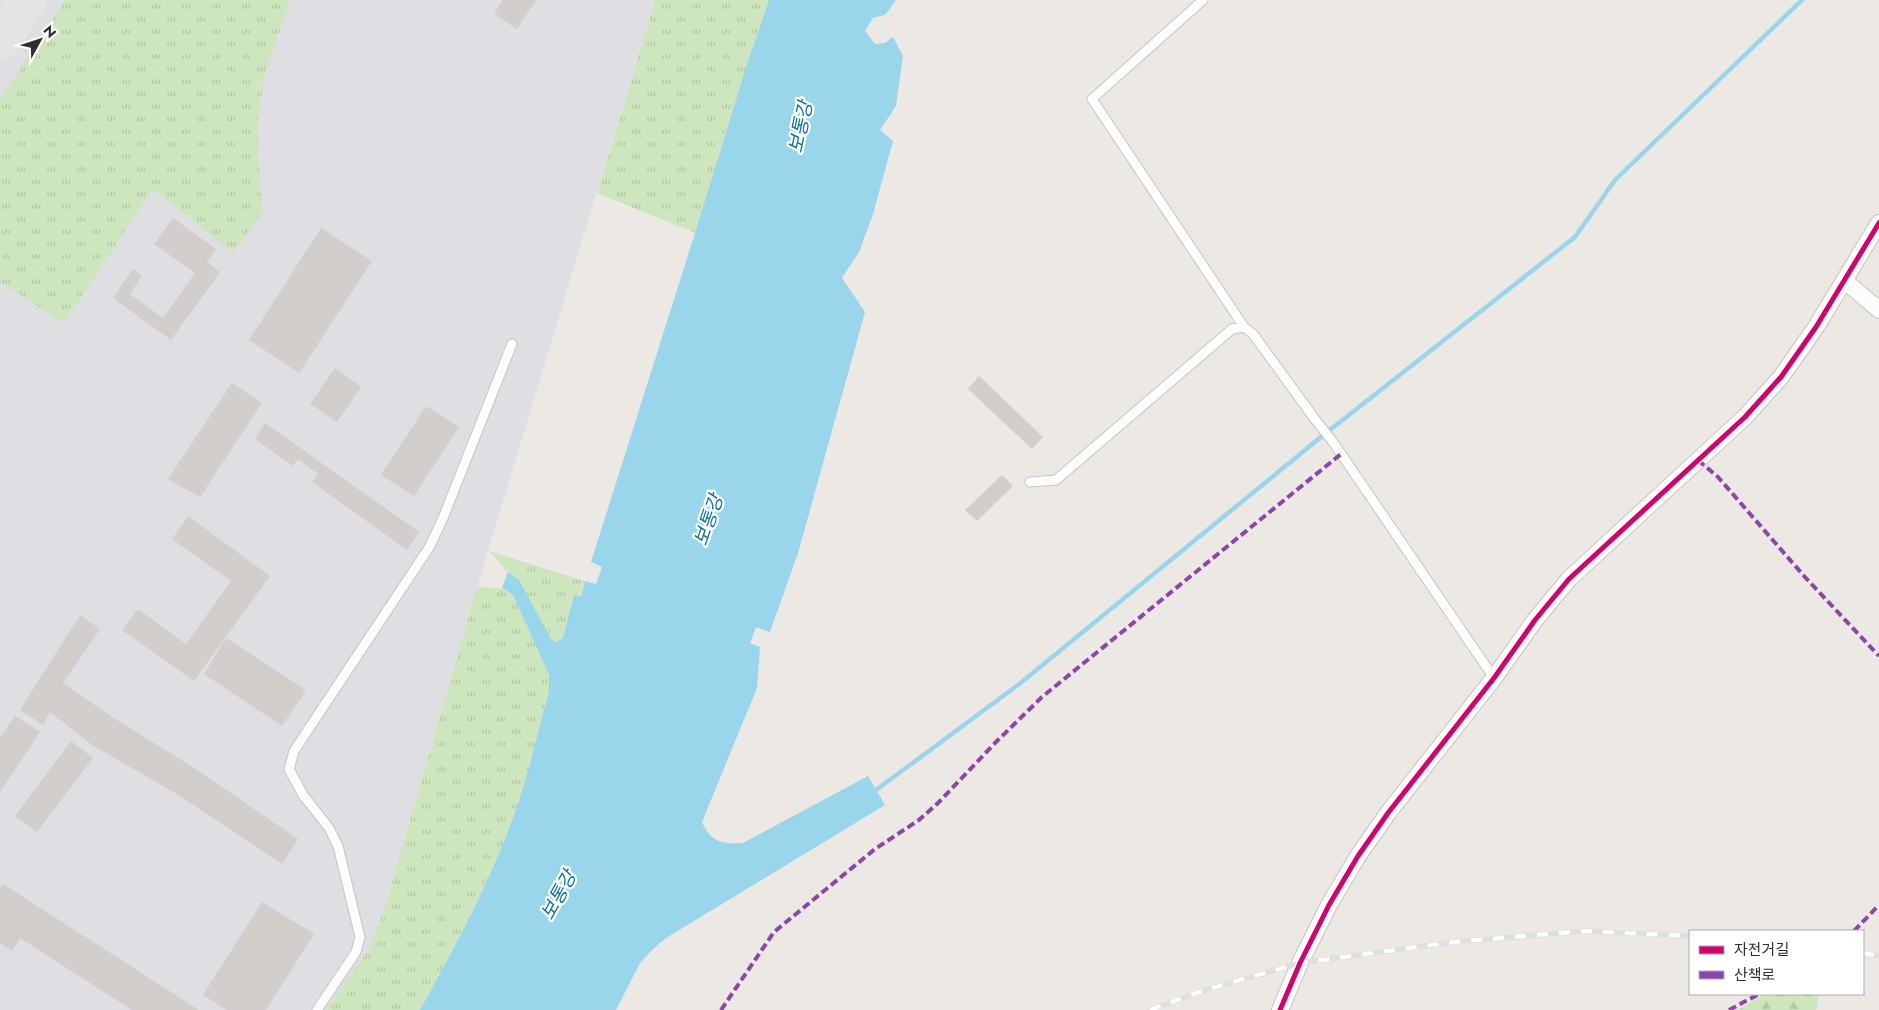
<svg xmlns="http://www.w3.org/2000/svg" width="1879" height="1010" viewBox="0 0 1879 1010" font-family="Jost,'Noto Sans KR',sans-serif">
	<defs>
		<pattern id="grass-tufts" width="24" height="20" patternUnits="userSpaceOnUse" patternTransform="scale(1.25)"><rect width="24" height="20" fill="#cee6be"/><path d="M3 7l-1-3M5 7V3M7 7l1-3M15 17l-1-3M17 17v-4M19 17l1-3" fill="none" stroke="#b1c6a4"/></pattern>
		<pattern id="forest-firs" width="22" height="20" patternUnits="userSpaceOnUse" patternTransform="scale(1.25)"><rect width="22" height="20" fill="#cee6be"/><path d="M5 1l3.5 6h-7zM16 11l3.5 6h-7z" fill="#b1c6a4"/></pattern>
	</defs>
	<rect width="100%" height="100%" fill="#ece8e4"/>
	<path fill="#dfdee2" d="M 0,0 L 655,0 L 477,587 L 386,904 L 369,949 L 326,1010 L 0,1010 Z"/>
	<path fill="url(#grass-tufts)" d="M 65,0 L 290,0 L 264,77 L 258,120 L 258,162 L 263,212 L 233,253 L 153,189 L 64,323 L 0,282 L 0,100 Z
		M 655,0 L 769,0 L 746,67 L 695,233 L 597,193 Z
		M 489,551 L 585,581 L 580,596 L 574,595 L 563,638 L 555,642 L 551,639 L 519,580 L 508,572 Z
		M 477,587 L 502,588 L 513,595 L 549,675 L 549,691 C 538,731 529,773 515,812 C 492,878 455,948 420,1010 L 326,1010 L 369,949 L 386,904 Z"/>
	<path fill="url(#forest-firs)" d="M 1764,994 L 1819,994 L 1816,1010 L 1738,1010 Z"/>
	<path fill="#99d6ec" d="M 769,0 L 896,0 L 885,15 L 873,18 L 865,31 L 875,44 L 885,43 L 893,37 L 903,56 L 896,106 L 880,130 L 893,141 L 873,214 L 859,252 L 842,278 L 865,312 L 798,553 L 770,632 L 756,627 L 750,643 L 760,647 L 757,688 L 702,822 C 711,843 723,844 743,843 L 868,776 L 885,805 L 666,938 L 653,949 L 640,963 L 616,1010 L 420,1010 C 455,948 492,878 515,812 C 529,773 538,731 549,691 L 549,675 L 513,595 L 502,588 L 508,572 L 519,580 L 551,639 L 556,642 L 563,638 L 574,595 L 581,596 L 585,581 L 596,584 L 602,567 L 591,562 L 695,233 L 746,67 Z"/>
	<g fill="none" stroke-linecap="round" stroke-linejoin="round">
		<path stroke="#99d6ec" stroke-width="4.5" d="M 872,793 L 1018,685 L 1321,437 L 1575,237 L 1615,180 L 1802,0"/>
		<path stroke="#e6e4e2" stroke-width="39" d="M 0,42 L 27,0"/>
	</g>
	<path fill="#d1cecb" d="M 503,0 L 536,0 L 517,29 L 494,14 Z
		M 173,218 L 216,249 L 207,262 L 220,272 L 171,340 L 113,298 L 133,269 L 142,276 L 130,294 L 163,318 L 195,273 L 154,244 Z
		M 321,228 L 372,261 L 299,373 L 249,340 Z
		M 335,368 L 361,387 L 337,422 L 310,404 Z
		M 979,376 L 1043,437 L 1032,449 L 968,389 Z
		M 232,383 L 262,403 L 200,497 L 168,479 Z
		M 426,406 L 459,427 L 414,496 L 381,475 Z
		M 265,423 L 419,532 L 407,550 L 312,482 L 318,474 L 298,459 L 293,466 L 255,439 Z
		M 1002,475 L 1013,486 L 977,521 L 965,510 Z
		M 188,516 L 270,576 L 194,681 L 122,630 L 138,609 L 186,644 L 231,581 L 172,539 Z
		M 80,615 L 100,629 L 63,683 L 109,715 L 194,768 L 298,839 L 282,864 L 175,793 L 92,745 L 50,712 L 43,725 L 20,710 Z
		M 226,638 L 306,690 L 282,726 L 204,674 Z
		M 15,716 L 40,732 L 0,792 L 0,738 Z
		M 71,741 L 93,758 L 37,832 L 15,816 Z
		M 3,884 L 199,1010 L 132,1010 L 20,938 L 12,951 L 0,943 L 0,889 Z
		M 262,902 L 314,934 L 266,1010 L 227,1010 L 203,995 Z"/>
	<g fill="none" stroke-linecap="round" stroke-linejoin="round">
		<g stroke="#c5c4c5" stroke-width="11">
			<path id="lane" d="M 1203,0 L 1092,99 L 1244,327
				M 1030,482 L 1056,480 L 1232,329 L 1244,327 L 1253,334 L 1314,418 L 1333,442 L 1494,678
				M 317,1010 L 356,952 L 360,937 L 338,846 L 329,828 L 303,795 L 289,769 L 294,751 L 430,546 L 443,518 L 512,344"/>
		</g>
		<g stroke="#c5c4c5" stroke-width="18">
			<path id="street" d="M 1845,281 L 1879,310
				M 1280,1010 L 1300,963 L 1329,905 L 1358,856 L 1388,813 L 1494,678 L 1535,620 L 1569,579 L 1745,417 L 1781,377 L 1816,327 L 1879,223"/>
		</g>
		<use href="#lane" stroke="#fcfcfb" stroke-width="9"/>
		<use href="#street" stroke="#fcfcfb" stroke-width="16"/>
		<g stroke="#dfdfe1" stroke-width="5.5">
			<path id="rail" d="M 1863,953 L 1879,956
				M 1150,1010 L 1205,990 L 1300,963 L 1454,942 L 1584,931 L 1690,936"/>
		</g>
		<use href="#rail" stroke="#fff" stroke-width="4" stroke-dasharray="11" stroke-linecap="butt"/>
		<path stroke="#8e44ad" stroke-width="4" stroke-dasharray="8 4" stroke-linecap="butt" d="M 1698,460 L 1718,477 L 1804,576 L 1879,656
			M 1854,931 L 1879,905
			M 721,1010 L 774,932 L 875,849 L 919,820 L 938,803 L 997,741 L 1042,697 L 1341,454
			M 1729,1010 L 1759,994"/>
		<g stroke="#fff" stroke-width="8">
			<path id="cycleway" d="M 1280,1010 L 1300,963 L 1329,905 L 1358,856 L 1388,813 L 1494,678 L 1535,620 L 1569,579 L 1745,417 L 1781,377 L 1816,327 L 1879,223"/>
		</g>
		<use href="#cycleway" stroke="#d6006c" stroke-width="5"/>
	</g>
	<g text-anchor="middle" stroke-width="4.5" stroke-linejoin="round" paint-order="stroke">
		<g font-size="19" font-style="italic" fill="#0d6fa3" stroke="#fff">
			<text transform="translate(800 127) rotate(-78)" y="7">보통강</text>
			<text transform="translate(708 520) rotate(-71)" y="7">보통강</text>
			<text transform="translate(558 895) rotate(-61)" y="7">보통강</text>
		</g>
	</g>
	<rect x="1689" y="930" width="175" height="65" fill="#ffffff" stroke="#ababab"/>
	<rect x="1699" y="946" width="25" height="8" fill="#d6006c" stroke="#ababab"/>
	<text x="1734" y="955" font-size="15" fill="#2e2e2e">자전거길</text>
	<rect x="1699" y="971" width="25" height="8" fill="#8e44ad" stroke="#ababab"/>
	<text x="1734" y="980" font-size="15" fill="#2e2e2e">산책로</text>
	<g transform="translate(40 40) rotate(50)" stroke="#ffffff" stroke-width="4" paint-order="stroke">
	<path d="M0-4L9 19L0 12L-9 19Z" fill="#2e2e2e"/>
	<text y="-8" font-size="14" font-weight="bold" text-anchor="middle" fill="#2e2e2e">N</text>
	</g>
</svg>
